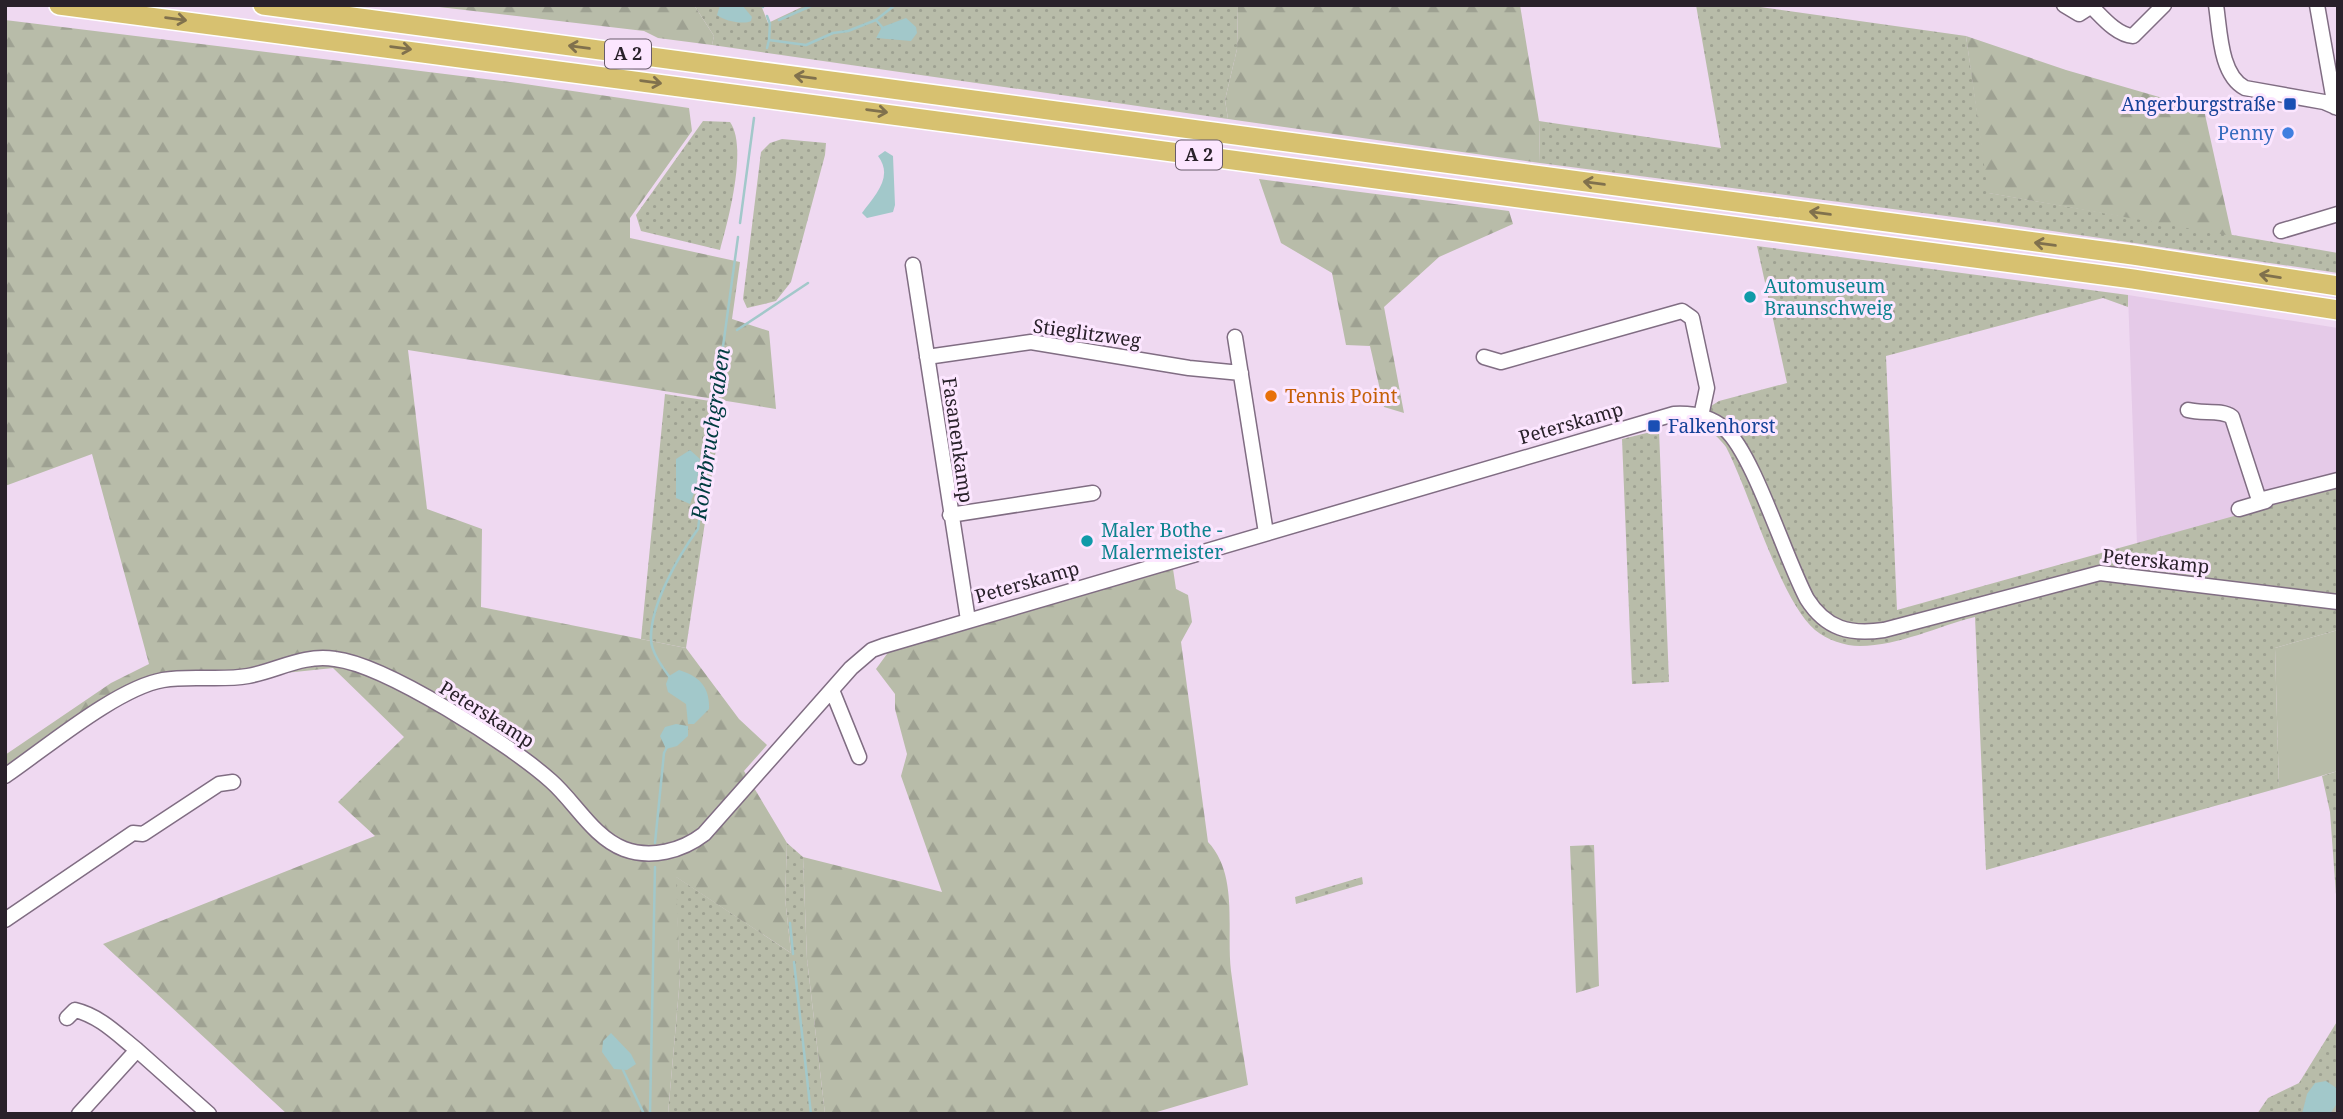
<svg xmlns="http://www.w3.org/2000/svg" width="2343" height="1119" viewBox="0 0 2343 1119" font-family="'Noto Serif',serif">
	<defs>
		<pattern id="grass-dots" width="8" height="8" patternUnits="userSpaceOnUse" patternTransform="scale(1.75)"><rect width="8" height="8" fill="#b8bca9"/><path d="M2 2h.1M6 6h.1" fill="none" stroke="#9ea192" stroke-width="1.8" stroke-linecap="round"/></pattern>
		<pattern id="forest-firs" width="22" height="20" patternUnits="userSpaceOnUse" patternTransform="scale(1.75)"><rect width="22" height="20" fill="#b8bca9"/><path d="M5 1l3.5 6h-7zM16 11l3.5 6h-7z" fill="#9ea192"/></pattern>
	</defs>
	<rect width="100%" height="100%" fill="#efd9f1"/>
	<path fill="#e5cae8" d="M 2128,295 L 2338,328 L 2338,487 L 2137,545 Z"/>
	<path fill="url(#grass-dots)" d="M 694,5 L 761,5 L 768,23 L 806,5 L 1238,5 L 1237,49 L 1225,100 L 1228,119 L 712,45 L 714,36 Z
		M 1696,5 L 1746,5 L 1966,36 L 1989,193 L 2338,253 L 2338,273 L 1992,222 L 1540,163 L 1539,121 L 1721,148 Z
		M 703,121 L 730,122 C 748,147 728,221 720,250 L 641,231 L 636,215 Z
		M 782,139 L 826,143 L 825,155 L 791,282 L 776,301 L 747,308 L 743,299 L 761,152 L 770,143 Z
		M 1757,246 L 2128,295 L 2128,307 L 2103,298 L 1886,356 L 1897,610 L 2338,487 L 2338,630 L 2275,648 L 2279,788 L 1986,870 L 1975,617 C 1938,626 1899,646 1860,646 C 1845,646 1827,640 1815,630 C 1780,600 1750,493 1726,447 C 1714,431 1702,425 1682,424 L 1719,401 L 1787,383 Z
		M 665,394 L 723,403 L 686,648 L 641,639 Z
		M 1659,430 L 1669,682 L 1632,684 L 1622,439 Z
		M 2338,771 L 2338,922 L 2330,812 L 2322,776 Z
		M 787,843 L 803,857 L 807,959 L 825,1114 L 668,1114 L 680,978 L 675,876 L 791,953 L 785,898 Z
		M 1362,877 L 1363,884 L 1296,904 L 1295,897 Z
		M 2338,1020 L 2338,1114 L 2257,1114 L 2268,1098 L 2299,1083 Z"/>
	<path fill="url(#forest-firs)" d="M 422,5 L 694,5 L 714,36 L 712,45 L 658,38 L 644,31 Z
		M 1238,5 L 1520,5 L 1539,121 L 1540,163 L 1228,119 L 1225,100 L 1237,49 Z
		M 5,20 L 518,83 L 689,108 L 692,131 L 630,218 L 630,238 L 740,262 L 732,319 L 769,331 L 776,409 L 408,350 L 427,509 L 482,529 L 481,607 L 686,648 L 739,719 L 767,745 L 744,771 L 787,843 L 785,898 L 791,953 L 676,877 L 680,978 L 668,1114 L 287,1114 L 103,944 L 375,836 L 338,802 L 404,737 L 333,668 L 237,678 L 220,672 L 191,671 L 156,675 L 5,769 L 5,755 L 111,683 L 149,664 L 92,454 L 5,486 Z
		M 1966,36 L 2066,70 L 2204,110 L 2232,236 L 1988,193 Z
		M 1259,179 L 1509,211 L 1513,224 L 1439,257 L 1384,307 L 1404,413 L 1384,407 L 1370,346 L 1346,345 L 1332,273 L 1281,243 Z
		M 1173,569 L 1176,589 L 1188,595 L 1192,622 L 1181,642 L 1208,842 C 1239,875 1226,930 1231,971 C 1236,1009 1242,1047 1248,1085 L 1150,1114 L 825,1114 L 807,959 L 803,857 L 942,892 L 901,776 L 907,754 L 895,709 L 895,694 L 876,669 L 892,647 Z
		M 1594,845 L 1599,986 L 1576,993 L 1570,846 Z"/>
	<path fill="#b8bca9" d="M 2338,630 L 2338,771 L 2279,788 L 2275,648 Z"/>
	<path fill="#a2c8ca" d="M 720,5 L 742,5 L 752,17 L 751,21 C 744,25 724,21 717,15 Z
		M 906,18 L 916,27 L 917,33 L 911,41 L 876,38 L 882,27 Z
		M 885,151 L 893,156 L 895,205 L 893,212 L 867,218 L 862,213 C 875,195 894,177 878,156 Z
		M 690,450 L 700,459 L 696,488 L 690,504 L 676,498 L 676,459 Z
		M 679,670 C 699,676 710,687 709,709 L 694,724 L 688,724 L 686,704 L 668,692 L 666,684 L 669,676 Z
		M 676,724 L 688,726 L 688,736 L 677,746 L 666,749 L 660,736 L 665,727 Z
		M 611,1033 L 631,1054 L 636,1064 L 627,1070 L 614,1069 L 602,1052 L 603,1041 Z
		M 2326,1081 L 2338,1089 L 2338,1102 L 2330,1114 L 2302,1114 L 2307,1094 L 2315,1083 Z"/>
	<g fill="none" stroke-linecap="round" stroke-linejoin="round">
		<path stroke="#a2c8ca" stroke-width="2.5" d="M 763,5 L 763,7
			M 767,16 L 770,24 L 769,40
			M 779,20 L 813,5
			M 876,20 L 882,27
			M 767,48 L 769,40 L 806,45 L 833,33 L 848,31 L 876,20 L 895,5
			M 740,223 L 754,118
			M 737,330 L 808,283
			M 671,679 C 663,668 651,652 651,639 C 650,605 679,555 698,529 L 738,237
			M 655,843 L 664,753 L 667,747
			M 790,923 L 793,954
			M 794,962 L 811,1114
			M 623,1070 L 644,1114
			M 650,1114 L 655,867"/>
		<g stroke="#806d83" stroke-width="17">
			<path id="minor" d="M 2064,5 L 2079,14 L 2093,5
				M 2216,5 C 2220,31 2220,75 2245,88 L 2324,102 L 2338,108
				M 2317,5 L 2335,107
				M 2092,7 C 2103,18 2117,35 2133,36 L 2164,5
				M 2281,231 L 2338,214
				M 913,265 L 968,620
				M 1235,337 L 1266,533
				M 927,357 L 1031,342 L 1189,368 L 1241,373
				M 1484,357 L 1501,362 L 1682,311 L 1692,318 L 1707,388 L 1701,416
				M 2188,410 C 2202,414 2221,409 2232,417 L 2259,500 L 2338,480
				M 2239,509 L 2266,501
				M 950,515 L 1093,493
				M 832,690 L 859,757
				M 5,776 C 46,748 117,688 163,680 C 191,675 220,681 248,676 C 279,670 303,654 335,659 C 386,665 511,745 551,781 C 575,802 593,837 624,849 C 651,859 682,851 704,834 L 851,668 L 872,650 L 883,646 L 1674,414 C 1692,413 1710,416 1725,429 C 1754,455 1785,558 1807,599 C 1826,629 1850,635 1884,630 L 2100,573 L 2338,602
				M 5,920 L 133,833 L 143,834 L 219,784 L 233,782
				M 67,1018 L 75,1010 C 100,1016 118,1035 137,1050 L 79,1114
				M 137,1050 L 209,1114"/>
		</g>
		<g stroke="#fff" stroke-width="22">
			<path id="highway" d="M 59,5 L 2133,279 L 2338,310
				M 263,5 L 2133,255 L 2338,286"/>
		</g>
		<use href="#minor" stroke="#fff" stroke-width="14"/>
		<use href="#highway" stroke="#d7c170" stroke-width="19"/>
	</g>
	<defs><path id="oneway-shaft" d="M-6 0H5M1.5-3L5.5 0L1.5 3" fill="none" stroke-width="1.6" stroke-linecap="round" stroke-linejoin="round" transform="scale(1.75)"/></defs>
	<g stroke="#80714d">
		<use href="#oneway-shaft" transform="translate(176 19) rotate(7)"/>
		<use href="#oneway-shaft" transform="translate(579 47) rotate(-172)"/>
		<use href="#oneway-shaft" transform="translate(401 48) rotate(8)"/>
		<use href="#oneway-shaft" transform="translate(805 77) rotate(-172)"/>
		<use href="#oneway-shaft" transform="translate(651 82) rotate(8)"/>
		<use href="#oneway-shaft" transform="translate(877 111) rotate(8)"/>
		<use href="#oneway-shaft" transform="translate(1594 183) rotate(-172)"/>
		<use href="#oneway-shaft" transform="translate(1820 213) rotate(-172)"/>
		<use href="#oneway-shaft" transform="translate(2045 244) rotate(-172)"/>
		<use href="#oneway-shaft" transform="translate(2270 276) rotate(-171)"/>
	</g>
	<g fill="#1a4fb4" stroke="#fce6ff" stroke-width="2.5">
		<rect x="2283" y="97" width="14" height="14" rx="3.5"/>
		<rect x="1647" y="419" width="14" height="14" rx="3.5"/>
	</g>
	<circle fill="#3f7fe0" stroke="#fce6ff" stroke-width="2.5" cx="2288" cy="133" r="7"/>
	<g fill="#0f9aa8" stroke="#fce6ff" stroke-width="2.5">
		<circle cx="1750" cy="297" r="7"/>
		<circle cx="1087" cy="541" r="7"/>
	</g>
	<circle fill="#e8710a" stroke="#fce6ff" stroke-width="2.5" cx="1271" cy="396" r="7"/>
	<g text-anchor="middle" stroke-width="6" stroke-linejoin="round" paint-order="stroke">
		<g fill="#fce6ff" stroke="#685c6a" stroke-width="2">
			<rect x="605" y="39.5" width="46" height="29" rx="5"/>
			<rect x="1176" y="140.5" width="46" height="29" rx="5"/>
		</g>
		<g font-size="18" font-weight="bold" fill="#29212a">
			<text x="628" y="60">A 2</text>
			<text x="1199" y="161">A 2</text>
		</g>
		<g font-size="19" fill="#164399" stroke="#fce6ff" text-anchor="end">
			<text x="2276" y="111">Angerburgstraße</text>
			<text x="1668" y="433" text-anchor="start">Falkenhorst</text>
		</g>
		<g font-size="19" fill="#366cbe" stroke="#fce6ff" text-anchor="end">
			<text x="2274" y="140">Penny</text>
		</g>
		<g font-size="19" fill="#0d838f" stroke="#fce6ff" text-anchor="start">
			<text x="1764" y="293">Automuseum<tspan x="1764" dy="22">Braunschweig</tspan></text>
			<text x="1101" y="537">Maler Bothe -<tspan x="1101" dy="22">Malermeister</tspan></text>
		</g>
		<g font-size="19" fill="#29212a" stroke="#fce6ff">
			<text transform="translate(1087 333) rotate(8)" y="7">Stieglitzweg</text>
			<text transform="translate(1571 423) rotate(-16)" y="7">Peterskamp</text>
			<text transform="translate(958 440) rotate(82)" y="7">Fasanenkamp</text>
			<text transform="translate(2156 561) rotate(6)" y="7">Peterskamp</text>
			<text transform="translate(1027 582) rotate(-16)" y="7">Peterskamp</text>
			<text transform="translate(487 714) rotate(32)" y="7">Peterskamp</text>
		</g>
		<g font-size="19" fill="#c56008" stroke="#fce6ff" text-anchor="start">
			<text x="1285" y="403">Tennis Point</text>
		</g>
		<g font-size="21" font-style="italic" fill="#003c40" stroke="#fce6ff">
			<text transform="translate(711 434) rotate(-82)" y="7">Rohrbruchgraben</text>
		</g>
	</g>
	<rect width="2343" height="1119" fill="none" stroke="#29212a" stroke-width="14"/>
</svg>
